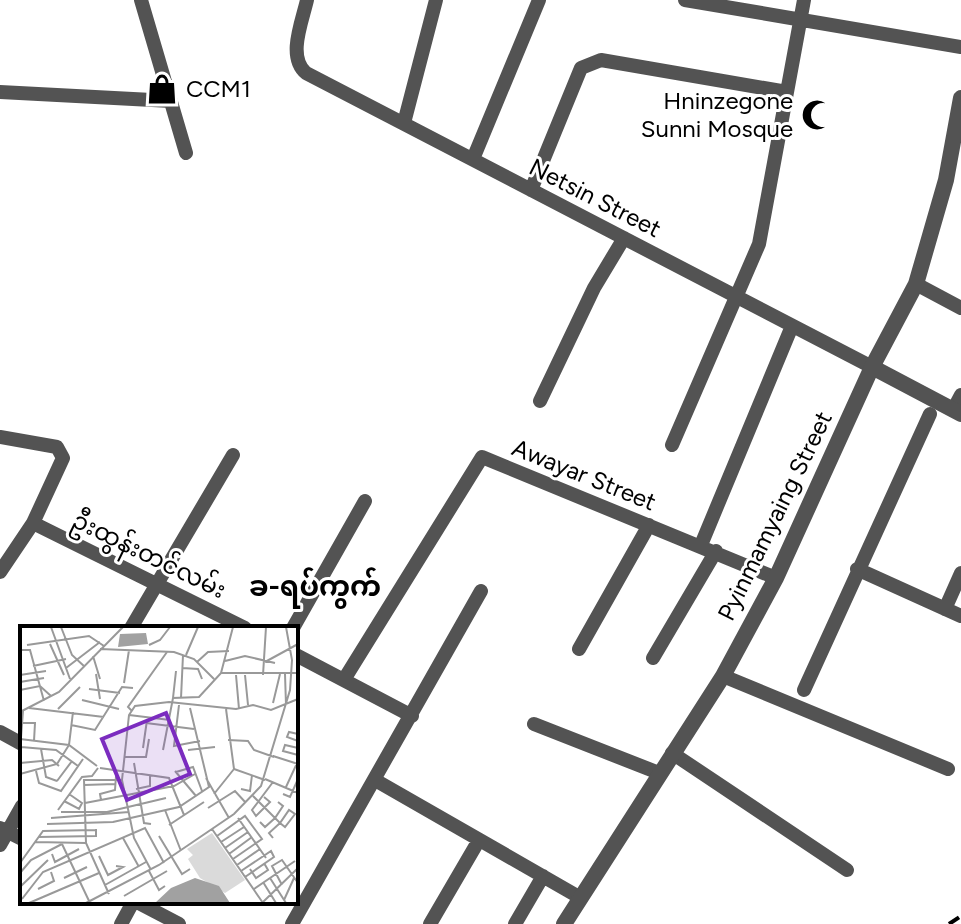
<svg xmlns="http://www.w3.org/2000/svg" width="961" height="924" viewBox="0 0 961 924" font-family="Figtree,'Noto Sans Myanmar',sans-serif">
	<rect width="100%" height="100%" fill="#fff"/>
	<g fill="none" stroke-linecap="round" stroke-linejoin="round">
		<path stroke="#535353" stroke-width="14" d="M 141,0 L 186,153
			M 307,0 C 302,22 287,57 306,73 L 872,367
			M 685,0 L 961,47
			M 0,92 L 171,101
			M 404,123 L 436,0
			M 473,159 L 539,0
			M 531,190 L 581,68 L 601,60 L 787,92
			M 916,284 L 961,308
			M 540,401 L 594,288 L 624,238
			M 953,410 L 961,395
			M 0,437 L 57,447 L 63,458 L 33,523 L 0,572
			M 672,445 L 759,244 L 804,0
			M 33,523 L 245,628
			M 701,545 L 792,326
			M 857,569 L 961,616
			M 945,609 L 961,573
			M 131,628 L 233,455
			M 293,628 L 365,501
			M 579,649 L 649,525
			M 296,655 L 412,716
			M 653,658 L 716,551
			M 723,676 L 948,769
			M 345,678 L 482,457 L 776,578
			M 804,690 L 930,414
			M 534,724 L 659,773
			M 0,732 L 22,744
			M 672,753 L 847,870
			M 375,780 L 579,897
			M 0,828 L 22,839
			M 0,845 L 22,806
			M 137,902 L 179,924
			M 121,924 L 133,902
			M 292,924 L 481,591
			M 430,924 L 479,840
			M 515,924 L 543,876"/>
		<path stroke="#535353" stroke-width="16" d="M 872,367 L 961,414
			M 564,924 L 723,676 L 776,578 L 872,367 L 916,284 L 946,180 L 961,98"/>
		<path stroke="#000" stroke-width="4" stroke-dasharray="12 4 2 4" stroke-linecap="butt" d="M 949,924 L 961,916"/>
	</g>
	<defs>
		<g id="shop-bare" transform="scale(2.4)"><path d="M-5-2.5h2.3a2.7 3.5 0 0 1 5.4 0H5L5.5 6h-11ZM-1.5-2.5h3a1.5 2.3 0 0 0-3 0Z" fill="#000" stroke="#fff" stroke-width="2.5" paint-order="stroke"/></g>
		<g id="mosque-bare" transform="scale(2.4)"><path d="M3.5-4.9A6 6 0 1 0 3.5 4.9A5 5 0 1 1 3.5-4.9Z" fill="#000" stroke="#fff" stroke-width="2.5" paint-order="stroke"/></g>
	</defs>
	<g fill-rule="evenodd">
		<use href="#shop-bare" x="162" y="89"/>
		<use href="#mosque-bare" x="817" y="115"/>
	</g>
	<g text-anchor="middle" stroke-width="6" stroke-linejoin="round" paint-order="stroke">
		<g font-size="24" fill="#000" stroke="#fff" text-anchor="start">
			<text x="186" y="97">CCM1</text>
			<text x="793" y="109" text-anchor="end">Hninzegone<tspan x="793" dy="28">Sunni Mosque</tspan></text>
		</g>
		<g font-size="24" fill="#000" stroke="#fff">
			<text transform="translate(595 198) rotate(27)" y="8">Netsin Street</text>
			<text transform="translate(584 475) rotate(22)" y="8">Awayar Street</text>
			<text transform="translate(775 516) rotate(-64)" y="8">Pyinmamyaing Street</text>
			<text transform="translate(149 555) rotate(26)" y="8">ဦးထွန်းတင်လမ်း</text>
		</g>
		<g font-size="28" font-weight="bold" fill="#000" stroke="#fff">
			<text x="315" y="596">ခ-ရပ်ကွက်</text>
		</g>
	</g>
	<g transform="translate(20 626)">
		<rect width="278" height="278" fill="#fff"/>
		<path d="M 192,207 L 225,254 L 205,267 L 180,252 L 168,233 L 173,229 L 167,223 Z" fill="#dadada"/>
		<path d="M 126,7 L 128,18 L 98,21 L 100,8 ZM 175,252 L 199,260 L 210,277 L 135,277 L 151,262 Z" fill="#a1a1a1"/>
		<path fill="none" stroke="#999" stroke-width="2" d="M 31,1 L 50,53M 41,1 L 52,29 L 65,41M 30,18 L 44,49M 7,19 L 69,10 L 84,20M 129,19 L 140,14 L 150,1M 80,23 L 154,26 L 174,33 L 194,53M 2,24 L 10,24 L 24,75M 166,29 L 178,1M 73,30 L 80,53M 205,35 L 225,30 L 255,37M 177,36 L 188,26 L 209,25M 245,36 L 278,18M 13,40 L 46,33M 46,42 L 80,16M 162,42 L 178,43 L 182,53M 201,47 L 213,1M 76,48 L 80,73M 265,48 L 266,79M 0,49 L 26,45M 216,49 L 219,83M 225,49 L 228,79M 243,49 L 246,1M 0,56 L 24,52M 104,57 L 109,24M 69,63 L 100,67M 0,64 L 20,60 L 31,70M 153,72 L 156,45M 161,72 L 163,29M 62,74 L 99,83M 253,77 L 260,48M 159,79 L 154,120 L 180,115M 9,82 L 84,91M 38,83 L 60,61M 206,83 L 214,143M 112,85 L 108,81 L 147,26M 0,86 L 39,66 L 103,1M 109,89 L 150,94M 3,97 L 15,97 L 14,115M 126,97 L 174,103M 51,99 L 75,104 L 102,61 L 113,62M 278,108 L 269,106 L 267,111 L 278,115M 0,113 L 49,119 L 77,140M 208,114 L 228,115 L 234,124 L 254,131M 1,121 L 36,124 L 58,140M 123,122 L 127,94M 278,122 L 265,119 L 263,125 L 278,129M 21,123 L 26,151 L 37,155M 143,124 L 153,72 L 179,71 L 201,47 L 278,47M 168,124 L 195,121M 0,125 L 3,85M 253,130 L 278,138M 104,131 L 126,131 L 129,113M 0,137 L 32,134 L 39,140M 114,137 L 124,197 L 131,198M 80,142 L 149,152 L 164,189M 214,143 L 245,154M 16,145 L 19,157 L 41,165 L 63,133M 155,145 L 176,170M 156,146 L 173,141 L 182,165M 0,148 L 37,138 L 49,119 L 53,86M 186,152 L 209,192M 245,153 L 278,167M 37,155 L 52,135M 64,159 L 95,158M 266,161 L 278,135M 116,163 L 130,160 L 130,150M 221,163 L 230,165 L 232,149M 194,168 L 214,143M 263,168 L 270,171 L 278,153M 233,170 L 260,197 L 265,201 L 275,188 L 269,184 L 260,197 L 249,207 L 253,212M 244,171 L 250,176 L 236,190 L 232,184 L 253,156M 81,174 L 80,168 L 95,164 L 96,150M 44,175 L 59,183 L 62,177 L 49,168M 65,177 L 154,160 L 175,148M 188,182 L 215,165 L 226,177M 38,184 L 62,151 L 72,150 L 78,142M 145,184 L 161,225M 41,186 L 87,186 L 146,172M 31,192 L 109,186M 218,192 L 246,232M 240,196 L 245,201 L 255,192 L 263,180 L 258,176M 27,198 L 93,196 L 159,181 L 189,161 L 170,82M 149,199 L 184,176M 192,203 L 243,277M 139,210 L 162,248 L 170,243M 197,210 L 225,190 L 242,213 L 213,233M 18,211 L 76,210 L 76,203M 103,212 L 119,241M 15,216 L 66,217M 201,216 L 224,201M 42,218 L 70,277M 205,222 L 228,206M 32,228 L 35,236 L 59,223M 209,228 L 232,211M 79,230 L 88,249 L 103,241 L 96,240M 0,237 L 23,205 L 76,204M 217,239 L 240,223M 230,243 L 236,252 L 248,244 L 244,237M 131,244 L 114,212 L 102,154 L 109,89 L 115,80 L 149,76 L 216,83 L 233,79 L 251,84 L 278,73M 129,245 L 139,264 L 145,260M 221,245 L 251,225 L 254,231 L 225,251M 0,247 L 11,234 L 42,218M 44,252 L 67,241M 250,252 L 266,277M 243,256 L 256,277M 85,259 L 126,236M 262,259 L 252,240 L 262,234 L 278,257M 0,261 L 28,234M 18,263 L 34,255 L 31,246M 234,263 L 275,235M 89,268 L 66,217 L 64,154 L 102,154M 104,270 L 147,245M 2,273 L 23,246 L 125,202 L 144,237M 264,274 L 274,252M 243,276 L 278,242M 9,277 L 79,247M 66,277 L 139,239 L 214,188 L 241,160 L 270,64 L 272,34 L 266,1"/>
		<path fill="#7b2cbf" fill-opacity="0.15" stroke="#7b2cbf" stroke-width="4" d="M 146,87 L 170,148 L 107,174 L 82,113 Z"/>
		<rect width="278" height="278" fill="none" stroke="#000" stroke-width="4"/>
	</g>
</svg>
